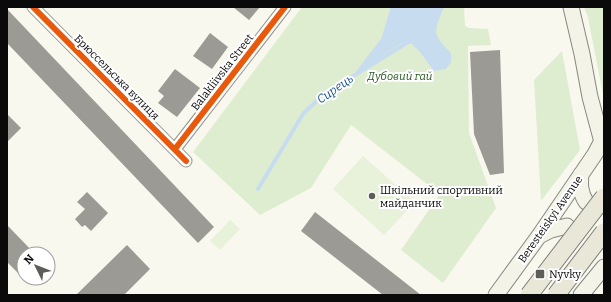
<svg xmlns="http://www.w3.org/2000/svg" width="611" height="302" viewBox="0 0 611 302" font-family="Bitter,serif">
	<rect width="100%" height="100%" fill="#f8f8ee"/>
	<path fill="#deedcf" d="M 302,7 L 464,7 L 465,26 L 469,28 L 488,29 L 491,45 L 468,46 L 469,133 L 496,208 L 443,283 L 401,250 L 440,194 L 351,125 L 311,188 L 260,215 L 193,152 Z
		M 584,7 L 604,7 L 604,99 L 588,18 Z
		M 562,51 L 580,150 L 541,201 L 534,80 Z"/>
	<path fill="#e8f1d9" d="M 363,156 L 415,202 L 384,235 L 333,189 Z
		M 230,220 L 240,229 L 220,250 L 210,241 Z"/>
	<path fill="#c7ddef" d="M 391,7 L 444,7 C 434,32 431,33 451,53 L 451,62 L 446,69 L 434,71 L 420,52 L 412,44 L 402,43 L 354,74 L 381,39 Z"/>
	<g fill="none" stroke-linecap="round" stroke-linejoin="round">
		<path stroke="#c7ddef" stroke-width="4" d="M 258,189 L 303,114 L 324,94 L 410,41"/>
	</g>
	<path fill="#9b9a94" d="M 233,7 L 260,7 L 249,20 Z
		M 7,9 L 214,227 L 198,243 L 7,43 Z
		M 210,33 L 228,47 L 212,69 L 193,56 Z
		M 500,50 L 504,173 L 490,175 L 474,134 L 470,52 Z
		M 175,69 L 200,88 L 177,117 L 158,103 L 164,96 L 158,91 Z
		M 7,114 L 21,128 L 7,142 Z
		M 87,192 L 108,213 L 91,231 L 85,225 L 82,227 L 75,219 L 85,209 L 77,202 Z
		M 315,212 L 421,295 L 383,295 L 301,231 Z
		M 7,225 L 35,254 L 24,254 L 24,279 L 7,262 Z
		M 127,245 L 150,269 L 124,295 L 76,295 Z"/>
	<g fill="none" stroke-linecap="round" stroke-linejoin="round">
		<path stroke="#d4d4cc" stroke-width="15" stroke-dasharray="15 8" stroke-linecap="butt" d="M 586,202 L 604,216"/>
		<g stroke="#91918d" stroke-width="13">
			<path id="minor" d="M 33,7 L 186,161
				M 175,149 L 285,7"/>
		</g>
		<g stroke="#888883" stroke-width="17">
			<path id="secondary" d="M 571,7 L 582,54 L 590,97 L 602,142
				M 581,174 C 580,185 580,192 586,202
				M 539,236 L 551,230 L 567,226
				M 496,295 L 539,236 L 595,154 L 604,137
				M 581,295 L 604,267"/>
		</g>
		<use href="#minor" stroke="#fefefc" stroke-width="11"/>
		<use href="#secondary" stroke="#f3f3e8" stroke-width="15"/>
		<g stroke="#7e7e7a" stroke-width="19" stroke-linecap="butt">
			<path id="primary-bridge" d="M 529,295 L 604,197
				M 556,295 L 604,232"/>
		</g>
		<use href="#primary-bridge" stroke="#e9e7d8" stroke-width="17"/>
		<g stroke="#fff" stroke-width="8">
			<path id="cycleway" d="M 33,7 L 186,161
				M 175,149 L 285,7"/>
		</g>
		<use href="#cycleway" stroke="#e8590c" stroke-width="6"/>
	</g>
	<g fill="#5d5d5a" stroke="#fff" stroke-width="1.5">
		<circle cx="372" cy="196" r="4"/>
		<rect x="535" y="269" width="10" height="10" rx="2"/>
	</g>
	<g text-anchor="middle" stroke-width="4" stroke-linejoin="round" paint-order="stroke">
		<g font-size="11" fill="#0a0a0a" stroke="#fff">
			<text transform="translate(222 72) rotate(-52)" y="4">Balakliivska Street</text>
			<text transform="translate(117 77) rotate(45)" y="4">Брюссельська вулиця</text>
			<text transform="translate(550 219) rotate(-55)" y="4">Beresteiskyi Avenue</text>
		</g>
		<g font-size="11" font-style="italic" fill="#275b21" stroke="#fff">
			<text x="400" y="80">Дубовий гай</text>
		</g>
		<g font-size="11" fill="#0a0a0a" stroke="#fff" text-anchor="start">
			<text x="380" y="194">Шкільний спортивний<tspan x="380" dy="13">майданчик</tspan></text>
			<text x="549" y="278">Nyvky</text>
		</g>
		<g font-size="12" font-style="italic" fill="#20538f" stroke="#fff">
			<text transform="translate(335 89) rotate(-35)" y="4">Сирець</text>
		</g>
	</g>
	<rect width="611" height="302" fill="none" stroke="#0a0a0a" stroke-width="16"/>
	<g transform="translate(36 266) rotate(313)"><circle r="19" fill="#ffffff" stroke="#9d9d9d"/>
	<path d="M0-3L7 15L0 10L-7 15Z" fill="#5d5d5a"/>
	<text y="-6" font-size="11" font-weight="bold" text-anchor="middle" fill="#0a0a0a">N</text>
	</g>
</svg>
